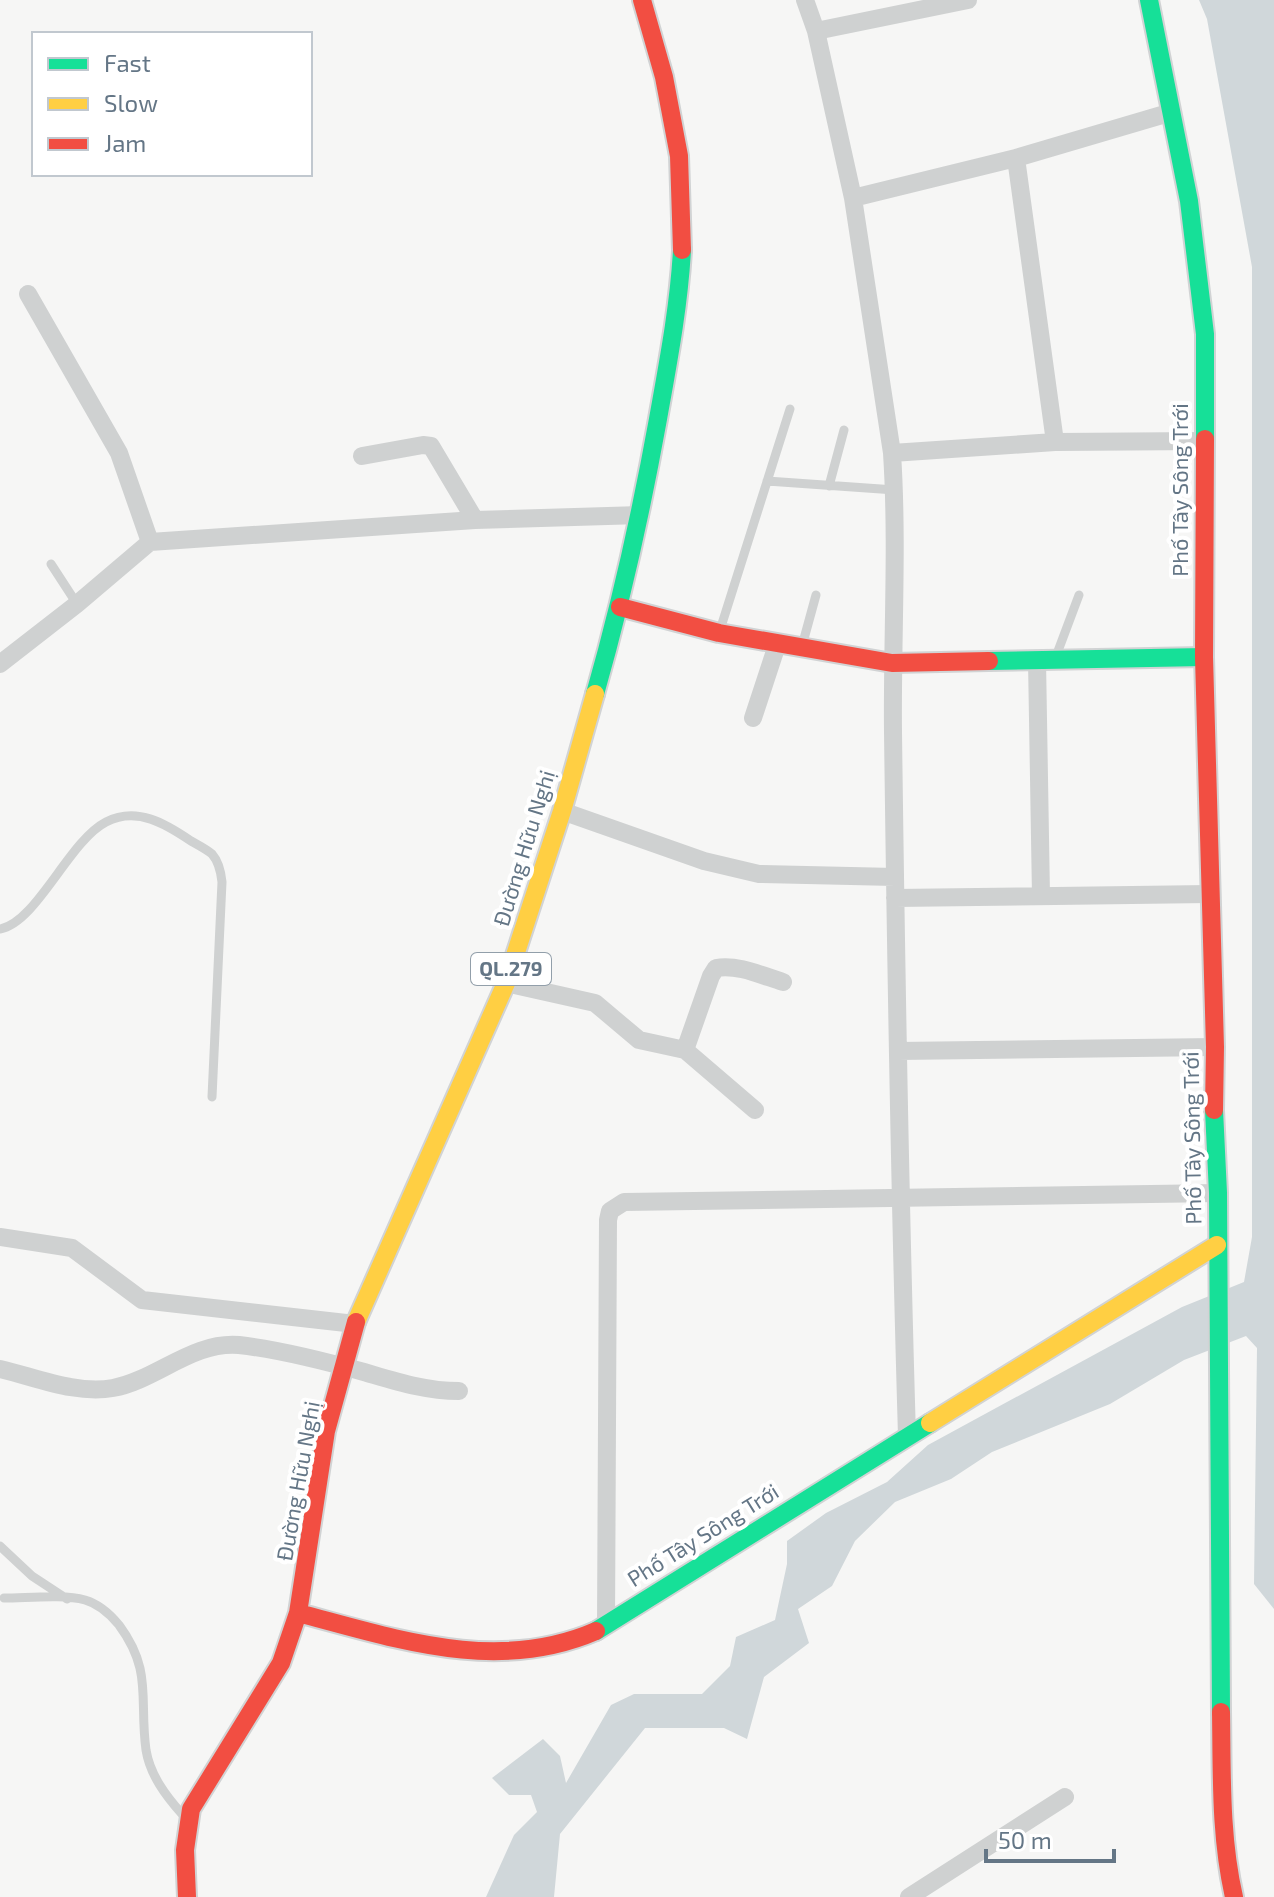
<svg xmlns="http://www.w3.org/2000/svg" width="1274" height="1897" viewBox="0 0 1274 1897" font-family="'Exo 2',sans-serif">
	<rect width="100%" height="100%" fill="#f6f6f5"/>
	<path fill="#d0d7da" d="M 1199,0 L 1274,0 L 1274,1609 L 1254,1584 L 1257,1348 L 1246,1336 L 1184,1360 L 1110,1404 L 992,1452 L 951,1479 L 895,1502 L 855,1541 L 832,1586 L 798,1609 L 809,1643 L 764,1677 L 747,1739 L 724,1728 L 645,1728 L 560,1834 L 554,1897 L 452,1897 L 486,1897 L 514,1835 L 537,1812 L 531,1795 L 509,1795 L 492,1778 L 543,1739 L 560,1756 L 566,1783 L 611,1705 L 634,1694 L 702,1694 L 730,1666 L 736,1637 L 775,1620 L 787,1564 L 787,1541 L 826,1513 L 887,1482 L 928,1445 L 1182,1307 L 1244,1282 L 1252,1237 L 1252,267 L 1207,19 Z"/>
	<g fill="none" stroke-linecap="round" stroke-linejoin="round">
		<g stroke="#d1d3d4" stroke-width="22">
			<path id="fast" d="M 1149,0 L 1189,201 L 1205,334 L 1205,439
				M 989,661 L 1204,657
				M 595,694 C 621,603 641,513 658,419 C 668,363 679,306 682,250
				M 1214,1110 L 1218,1193 L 1221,1712
				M 596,1631 L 930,1423"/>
		</g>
		<g stroke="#d1d3d4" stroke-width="22">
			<path id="slow" d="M 356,1322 L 506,983 L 562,811 L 595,694
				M 930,1423 L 1217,1245"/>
		</g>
		<g stroke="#d1d3d4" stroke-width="22">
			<path id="jam" d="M 642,0 L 664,77 L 679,156 L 682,250
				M 1205,439 L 1204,657 L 1215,1047 L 1214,1110
				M 620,607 L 719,633 L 892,663 L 989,661
				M 298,1613 C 397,1639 497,1674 596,1631
				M 1221,1712 C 1222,1774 1220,1836 1234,1897
				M 187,1897 L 185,1850 L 191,1809 L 281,1663 L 298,1613 L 326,1431 L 356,1322"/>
		</g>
		<path stroke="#cfd1d1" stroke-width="9" d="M 767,481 L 895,490
			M 829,486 L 844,430
			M 51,564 L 77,604
			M 720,630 L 790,409
			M 802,646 L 816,595
			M 1055,659 L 1079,595
			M 0,929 C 37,922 69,841 106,822 C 137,806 166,824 191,841 C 198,845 206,849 212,854 C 219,862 221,872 222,882 L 212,1097
			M 0,1546 L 32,1576 L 67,1599
			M 4,1598 C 27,1598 64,1594 85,1600 C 99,1604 110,1614 119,1625 C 153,1671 139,1699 146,1750 C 150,1775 166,1796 182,1814"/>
		<path stroke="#cfd1d1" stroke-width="18" d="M 805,0 L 816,31 L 853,198 L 892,453 C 898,545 892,639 893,732 C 896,967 900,1201 907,1436
			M 816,31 L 968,0
			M 1016,158 L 1055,442
			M 853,198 L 1016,158 L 1172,112
			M 28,294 L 119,453 L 150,542
			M 892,453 L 1055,442 L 1205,441
			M 362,456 L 423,445 L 431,446 L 475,520
			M 1037,660 L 1041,896
			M 0,664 L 77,604 L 150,542 L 475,520 L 641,515
			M 753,718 L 778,642
			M 562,811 L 704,861 L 759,874 L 895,877
			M 895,898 L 1209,894
			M 506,983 L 595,1003 L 639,1040 L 685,1050 L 755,1110
			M 685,1050 L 711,976 L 716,968 C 738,964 763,976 783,982
			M 898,1051 L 1215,1047
			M 0,1237 L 72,1248 L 142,1300 L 355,1324
			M 0,1369 C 35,1377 77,1395 113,1388 C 156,1380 193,1341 239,1345 C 275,1349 328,1362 364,1372 C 395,1381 425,1391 459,1391
			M 606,1626 L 608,1220 L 610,1211 L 624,1202 L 1218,1193
			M 909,1897 L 1065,1797"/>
		<use href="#fast" stroke="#16e098" stroke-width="18"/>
		<use href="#slow" stroke="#ffcf43" stroke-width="18"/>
		<use href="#jam" stroke="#f24e42" stroke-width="18"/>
	</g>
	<g text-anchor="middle" stroke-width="8" stroke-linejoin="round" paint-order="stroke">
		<rect fill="#fff" stroke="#929faa" stroke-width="2" x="471" y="953" width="80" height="32" rx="6"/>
		<g font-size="20" font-weight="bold" fill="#647686">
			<text x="511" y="976">QL.279</text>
		</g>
		<g font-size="22" fill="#647686" stroke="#fff">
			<text transform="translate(1180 490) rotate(-90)" y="8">Phố Tây Sông Trới</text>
			<text transform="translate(524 848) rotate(-73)" y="8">Đường Hữu Nghị</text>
			<text transform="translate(1192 1138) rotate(-91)" y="8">Phố Tây Sông Trới</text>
			<text transform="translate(298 1481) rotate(-80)" y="8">Đường Hữu Nghị</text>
			<text transform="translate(703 1535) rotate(-32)" y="8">Phố Tây Sông Trới</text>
		</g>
	</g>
	<rect x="32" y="32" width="280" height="144" fill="#ffffff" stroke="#c1c8cf" stroke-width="2"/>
	<rect x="48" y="58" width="40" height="12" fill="#16e098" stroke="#c1c8cf" stroke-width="2"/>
	<text x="104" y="72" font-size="24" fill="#647686">Fast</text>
	<rect x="48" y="98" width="40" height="12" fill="#ffcf43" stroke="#c1c8cf" stroke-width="2"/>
	<text x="104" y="112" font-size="24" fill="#647686">Slow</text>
	<rect x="48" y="138" width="40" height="12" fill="#f24e42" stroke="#c1c8cf" stroke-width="2"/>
	<text x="104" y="152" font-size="24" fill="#647686">Jam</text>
	<path d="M986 1849v12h128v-12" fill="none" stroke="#647686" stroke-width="4"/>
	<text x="998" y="1849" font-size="24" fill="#647686" stroke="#ffffff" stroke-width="6" paint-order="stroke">50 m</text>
</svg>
